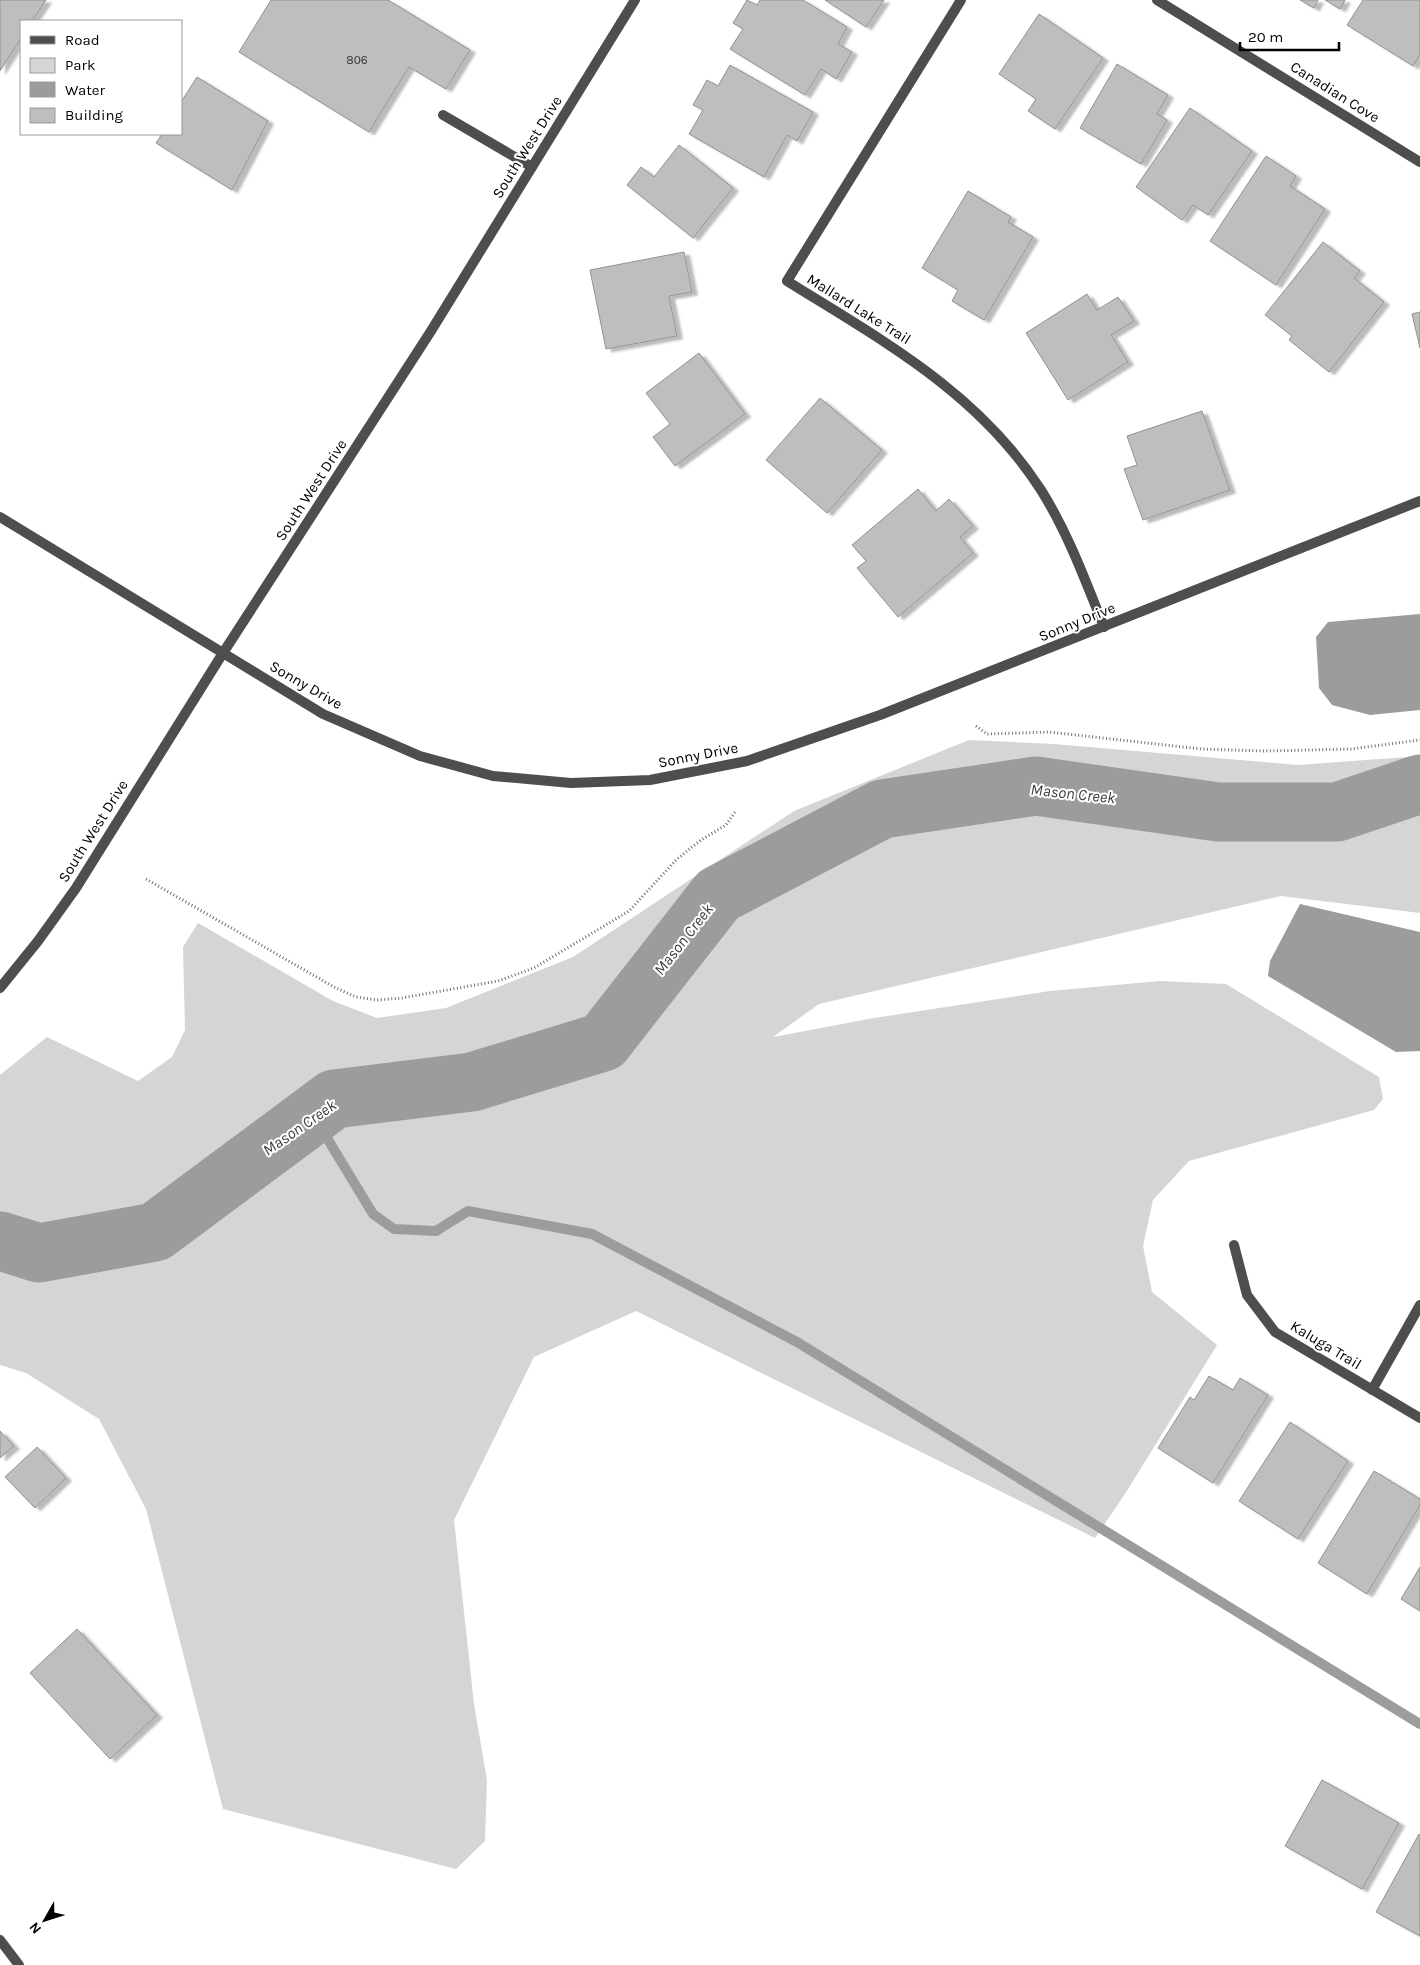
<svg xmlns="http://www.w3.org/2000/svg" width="1420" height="1965" viewBox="0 0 1420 1965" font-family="Karla,sans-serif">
	<defs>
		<filter id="shadow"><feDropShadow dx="5.5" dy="3" stdDeviation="1" flood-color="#0004"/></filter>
	</defs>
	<rect width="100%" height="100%" fill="#fff"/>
	<path fill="#d5d5d5" d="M 969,740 L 1054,744 L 1298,765 L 1420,756 L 1420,913 L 1281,896 L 819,1004 L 773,1037 L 874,1018 L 1050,991 L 1160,981 L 1226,984 L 1379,1077 L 1383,1099 L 1374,1110 L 1189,1161 L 1153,1200 L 1143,1246 L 1152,1292 L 1217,1345 L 1125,1494 L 1095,1538 L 636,1311 L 534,1357 L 454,1520 L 474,1704 L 487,1780 L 485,1841 L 456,1869 L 223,1809 L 146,1509 L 99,1419 L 26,1373 L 0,1365 L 0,1075 L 47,1037 L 138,1081 L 172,1057 L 185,1030 L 183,947 L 198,923 L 333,1001 L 377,1018 L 446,1008 L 573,957 L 794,811 Z"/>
	<path fill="#9c9c9c" d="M 1420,614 L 1420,710 L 1370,715 L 1332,705 L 1319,688 L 1316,637 L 1328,622 Z
		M 1300,904 L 1420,932 L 1420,1051 L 1396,1052 L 1268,976 L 1270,961 Z"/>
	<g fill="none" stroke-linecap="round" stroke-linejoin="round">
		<path stroke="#9c9c9c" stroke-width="10" d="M 313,1115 L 373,1214 L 394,1229 L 436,1231 L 468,1211 L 592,1234 L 797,1342 L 1420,1724"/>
		<path stroke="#9c9c9c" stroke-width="59" d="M 0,1241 L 39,1253 L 155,1232 L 334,1099 L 472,1082 L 603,1042 L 718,895 L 882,809 L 1036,786 L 1218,812 L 1337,812 L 1420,784"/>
	</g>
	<path fill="#bebebe" stroke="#929292" filter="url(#shadow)" d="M 0,0 L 46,0 L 32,21 L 21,21 L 21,38 L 0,71 Z
		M 271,0 L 388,0 L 470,50 L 446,89 L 409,67 L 369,132 L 239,52 Z
		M 747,0 L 757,5 L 760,0 L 803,0 L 847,27 L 838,44 L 852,52 L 836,79 L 821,69 L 805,95 L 730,49 L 743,29 L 733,23 Z
		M 825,0 L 884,0 L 866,27 Z
		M 1300,0 L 1318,0 L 1314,8 Z
		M 1325,0 L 1345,0 L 1340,9 Z
		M 1363,0 L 1420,0 L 1420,54 L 1413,66 L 1347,25 Z
		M 1039,14 L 1103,58 L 1055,129 L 1028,111 L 1036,99 L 999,74 Z
		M 1117,64 L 1168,95 L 1157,114 L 1167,120 L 1141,164 L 1080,128 Z
		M 730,65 L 813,112 L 797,141 L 787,135 L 764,177 L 689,134 L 703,110 L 693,105 L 707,80 L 718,86 Z
		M 197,77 L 268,121 L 232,190 L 156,143 L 162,134 L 181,134 L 181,102 Z
		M 1190,108 L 1252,151 L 1208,215 L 1193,205 L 1182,220 L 1136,187 Z
		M 679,145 L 733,188 L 693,238 L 627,185 L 641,167 L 654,177 Z
		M 1266,156 L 1296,176 L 1290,186 L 1325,209 L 1276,285 L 1210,241 Z
		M 968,191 L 1011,217 L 1008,222 L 1033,237 L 984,320 L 952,301 L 958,290 L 922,268 Z
		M 1323,242 L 1360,271 L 1354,278 L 1384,302 L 1329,372 L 1289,340 L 1292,336 L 1265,315 Z
		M 684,252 L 692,292 L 669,296 L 677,336 L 606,349 L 590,270 Z
		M 1087,294 L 1097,310 L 1118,297 L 1134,321 L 1111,335 L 1128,362 L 1068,400 L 1026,333 Z
		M 1420,312 L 1420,348 L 1412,314 Z
		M 699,353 L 745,414 L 675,466 L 653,437 L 670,424 L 646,393 Z
		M 820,398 L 882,450 L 827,513 L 766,460 Z
		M 1202,411 L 1230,490 L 1143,520 L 1124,469 L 1137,465 L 1127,436 Z
		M 918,489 L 936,511 L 949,499 L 973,526 L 960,537 L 973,553 L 898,617 L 857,568 L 866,561 L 852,545 Z
		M 1209,1376 L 1233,1390 L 1240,1378 L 1268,1395 L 1213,1483 L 1158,1448 L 1190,1397 L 1194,1400 Z
		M 1290,1422 L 1348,1461 L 1298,1539 L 1239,1501 Z
		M 0,1431 L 14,1446 L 0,1458 Z
		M 37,1447 L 66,1478 L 35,1508 L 5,1477 Z
		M 1374,1471 L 1420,1499 L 1420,1505 L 1367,1594 L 1318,1563 Z
		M 1420,1567 L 1420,1611 L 1401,1599 Z
		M 77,1629 L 157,1715 L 110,1759 L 30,1673 Z
		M 1322,1780 L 1399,1823 L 1362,1889 L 1285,1846 Z
		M 1419,1834 L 1420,1835 L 1420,1936 L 1376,1912 Z"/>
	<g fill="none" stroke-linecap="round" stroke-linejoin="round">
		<path stroke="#707070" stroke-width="3" stroke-dasharray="1 2.5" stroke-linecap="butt" d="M 976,726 L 987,734 L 1049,732 L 1201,749 L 1265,751 L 1351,749 L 1420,740
			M 146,879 L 334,987 L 356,997 L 377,1000 L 402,998 L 498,981 L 534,968 L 629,911 L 677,859 L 701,840 L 726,825 L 735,812"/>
		<path stroke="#4e4e4e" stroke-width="10" d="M 443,115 L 532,167"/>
		<path stroke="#4e4e4e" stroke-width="10" d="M 961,0 L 787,281 C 883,341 978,392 1041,490 C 1068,533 1085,580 1104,627
			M 1157,0 L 1420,162
			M 0,988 L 38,941 L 76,888 L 223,653 L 431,331 L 635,0
			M 1234,1245 L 1247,1295 L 1275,1332 L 1420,1418
			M 1372,1390 L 1420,1305
			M 0,1940 L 19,1965"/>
		<path stroke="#4e4e4e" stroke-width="10" d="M 0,517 L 323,714 L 420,756 L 493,776 L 571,783 L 650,780 L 747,761 L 880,715 L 1420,501"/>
	</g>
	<g text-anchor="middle" stroke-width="4" stroke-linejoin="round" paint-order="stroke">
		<g font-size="12" fill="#303030">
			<text x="357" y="64">806</text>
		</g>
		<g font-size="15" fill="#000" stroke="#fff">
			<text transform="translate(1335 92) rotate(32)" y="5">Canadian Cove</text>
			<text transform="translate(527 147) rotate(-58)" y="5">South West Drive</text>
			<text transform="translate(859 309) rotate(32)" y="5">Mallard Lake Trail</text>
			<text transform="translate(311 490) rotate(-57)" y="5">South West Drive</text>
			<text transform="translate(1077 622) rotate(-22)" y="5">Sonny Drive</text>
			<text transform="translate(306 685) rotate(30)" y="5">Sonny Drive</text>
			<text transform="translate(698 755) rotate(-11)" y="5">Sonny Drive</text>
			<text transform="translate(93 831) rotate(-58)" y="5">South West Drive</text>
			<text transform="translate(1326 1345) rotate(31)" y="5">Kaluga Trail</text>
		</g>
		<g font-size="16" font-style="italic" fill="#3d3d3d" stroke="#fff">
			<text transform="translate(1073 793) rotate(6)" y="6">Mason Creek</text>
			<text transform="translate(683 939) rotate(-52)" y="6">Mason Creek</text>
			<text transform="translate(299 1127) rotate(-35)" y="6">Mason Creek</text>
		</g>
	</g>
	<rect x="20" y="20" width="162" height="115" fill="#ffffff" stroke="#999999"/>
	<rect x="30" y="36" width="25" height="8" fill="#4e4e4e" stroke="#999999"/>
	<text x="65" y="45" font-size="15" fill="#000000">Road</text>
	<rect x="30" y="58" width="25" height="15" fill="#d5d5d5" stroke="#999999"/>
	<text x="65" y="70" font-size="15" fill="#000000">Park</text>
	<rect x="30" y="82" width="25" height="15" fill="#9c9c9c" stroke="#999999"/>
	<text x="65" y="95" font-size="15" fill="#000000">Water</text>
	<rect x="30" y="108" width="25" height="15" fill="#bebebe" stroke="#999999"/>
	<text x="65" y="120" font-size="15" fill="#000000">Building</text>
	<g transform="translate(45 1920) rotate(231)" stroke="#ffffff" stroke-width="4" paint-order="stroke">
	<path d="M0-4L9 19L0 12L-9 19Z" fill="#000000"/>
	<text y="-8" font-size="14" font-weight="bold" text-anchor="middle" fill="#000000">N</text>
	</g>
	<path d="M1240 42v8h99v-8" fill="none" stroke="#000000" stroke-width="2.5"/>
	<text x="1248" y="42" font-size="15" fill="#000000" stroke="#ffffff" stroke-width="4" paint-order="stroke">20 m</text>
</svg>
